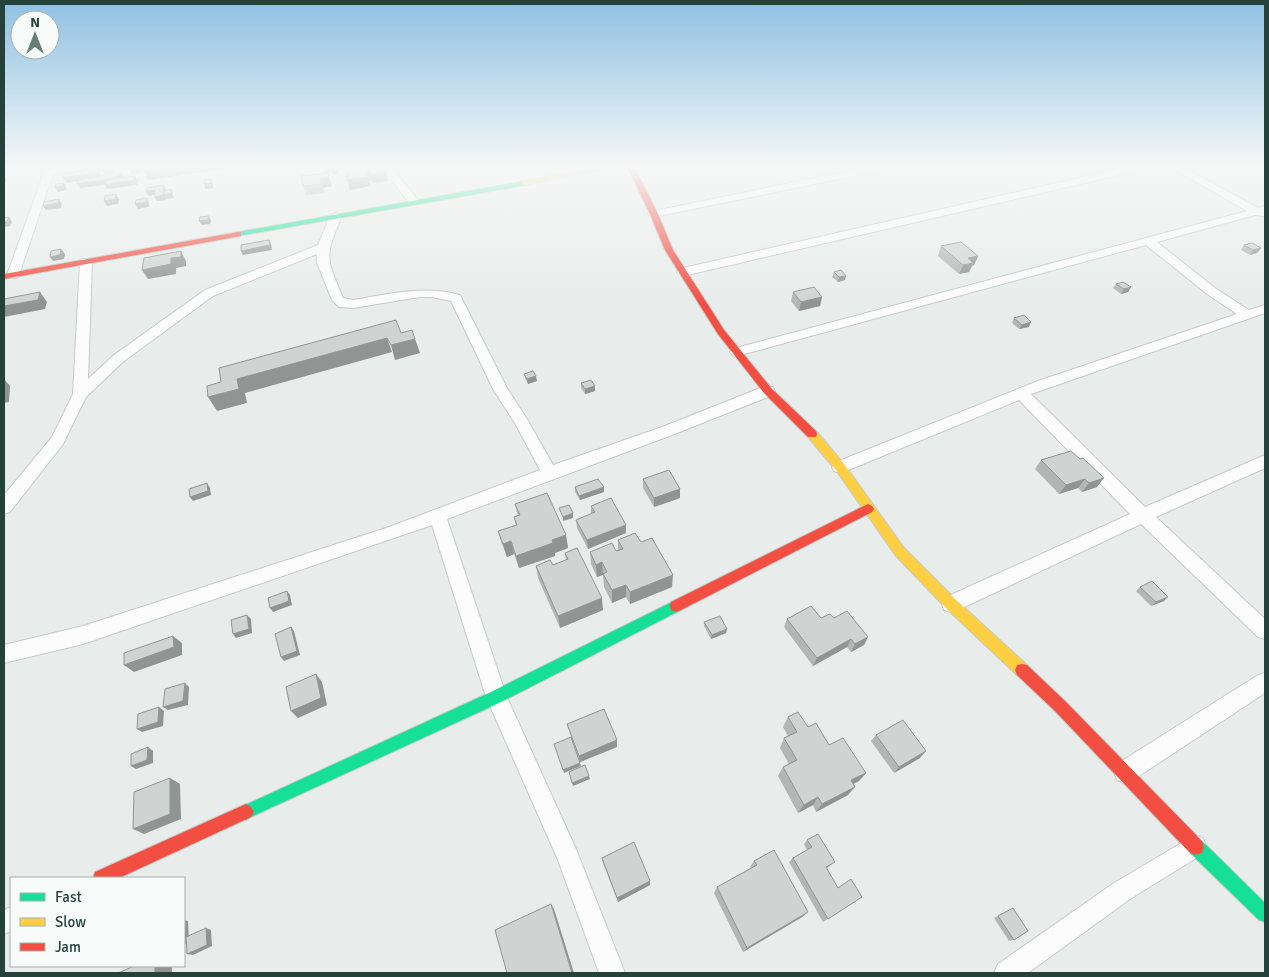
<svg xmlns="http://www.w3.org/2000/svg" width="1269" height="977" viewBox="0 0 1269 977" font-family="Signika,sans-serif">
	<rect width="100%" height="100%" fill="#e8edeb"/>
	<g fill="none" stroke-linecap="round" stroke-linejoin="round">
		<g stroke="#c5cac8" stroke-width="2">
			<path id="street" d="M 4,166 L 18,166 L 4,171 Z
				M 67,166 L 93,166 L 88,169 L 53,174 L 19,275 L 17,278 L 9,278 L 7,275 L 44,172 L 45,170 Z
				M 380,166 L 390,166 L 418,200 L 419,202 L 418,204 L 410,204 Z
				M 873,166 L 893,166 L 888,169 L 654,217 L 648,214 L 654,211 Z
				M 1131,166 L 1150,166 L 1145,169 L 683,276 L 677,272 L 683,268 Z
				M 1168,166 L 1181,166 L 1258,208 L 1265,206 L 1265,216 L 1255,215 L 1157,242 L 1215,288 L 1249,310 L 1265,305 L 1265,313 L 1031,394 L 1145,507 L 1265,455 L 1265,468 L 1156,517 L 1265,619 L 1265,639 L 1258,637 L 1141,524 L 958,610 L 951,612 L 944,610 L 942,604 L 944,598 L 1130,514 L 1019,400 L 846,471 L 840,473 L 834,471 L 832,467 L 834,463 L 1038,381 L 1237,314 L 1207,294 L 1146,245 L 737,356 L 732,355 L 730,352 L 732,349 L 1247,211 Z
				M 336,213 L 342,216 C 324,258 326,257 343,298 L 353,300 C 390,294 424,285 460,295 L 507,388 L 527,419 L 553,465 L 662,427 L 763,387 L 773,387 L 775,391 L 773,395 L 672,435 L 447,519 L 506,695 L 576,849 L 625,973 L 599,973 L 558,860 L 486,697 L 432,525 L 83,644 L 4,663 L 4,645 L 83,626 L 389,527 L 540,470 L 516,425 L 493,389 L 451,301 L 432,297 L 419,297 L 353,308 L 339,307 L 332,300 L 317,263 L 317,254 L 213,296 L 124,361 L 86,397 L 63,444 L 10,512 L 4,514 L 4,495 L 52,437 L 73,394 L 80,262 L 82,259 L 90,259 L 92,262 L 88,379 L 114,355 L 205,290 L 318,245 L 330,216 Z
				M 1265,673 L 1265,693 L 1133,780 L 1125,783 L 1117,780 L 1114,772 L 1117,764 L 1258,675 Z
				M 1195,835 L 1203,838 L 1206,846 L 1203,854 L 1130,899 L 1028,973 L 994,973 L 998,964 L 1114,883 Z
				M 11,907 L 11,931 L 4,934 L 4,910 Z"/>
		</g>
		<g stroke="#c3cbc8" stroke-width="2">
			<path id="fast" d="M 524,181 L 528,183 L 527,185 L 238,236 L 234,234 L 238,232 Z
				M 676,600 L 681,602 L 682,606 L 681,610 L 501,702 L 251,817 L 246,820 L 241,817 L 238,812 L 241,807 L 491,692 Z
				M 1196,839 L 1202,841 L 1265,903 L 1265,922 L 1259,920 L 1190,853 L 1188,847 L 1190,841 Z"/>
		</g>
		<g stroke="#c3cbc8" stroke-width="2">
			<path id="slow" d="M 603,166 L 618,166 L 524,185 L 520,183 L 524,181 Z
				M 812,430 L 816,431 L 844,464 L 904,548 L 956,600 L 1027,665 L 1029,670 L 1027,675 L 1022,676 L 1017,675 L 946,608 L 896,556 L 836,470 L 808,437 L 807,434 L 808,431 Z"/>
		</g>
		<g stroke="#c3cbc8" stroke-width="2">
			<path id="jam" d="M 627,166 L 634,166 L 658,214 L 673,250 L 724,330 L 772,389 L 816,431 L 817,434 L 816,437 L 808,437 L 764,393 L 718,334 L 665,250 L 650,214 Z
				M 238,232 L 241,232 L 241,236 L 4,279 L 4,274 Z
				M 868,504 L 872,506 L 874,509 L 872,512 L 681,610 L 676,612 L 671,610 L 670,606 L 671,602 Z
				M 1022,664 L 1027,665 L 1065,701 L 1202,841 L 1204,847 L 1202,853 L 1196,855 L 1190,853 L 1055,711 L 1017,675 L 1015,670 L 1017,665 Z
				M 246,804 L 251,807 L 254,812 L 251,817 L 119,878 L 93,878 L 95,872 Z"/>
		</g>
		<use href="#street" fill="#fcfcfc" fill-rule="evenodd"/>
		<use href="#fast" fill="#16e098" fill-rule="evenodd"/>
		<use href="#slow" fill="#ffcf43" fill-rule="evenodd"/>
		<use href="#jam" fill="#f24e42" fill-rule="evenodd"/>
	</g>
	<path fill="#b2b6b5" d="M 331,182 L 332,186 L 323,188 L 324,193 L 306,195 L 303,186 Z
		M 1244,245 L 1261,248 L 1257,253 L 1250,255 L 1241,250 Z
		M 941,246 L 978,256 L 974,265 L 972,266 L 969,272 L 959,274 L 938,256 Z
		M 834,272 L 845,280 L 838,282 L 832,277 Z
		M 1116,284 L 1131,287 L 1128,292 L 1121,294 L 1113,288 Z
		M 793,292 L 822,297 L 820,306 L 799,311 L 791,301 Z
		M 1014,318 L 1029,327 L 1019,329 L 1012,323 Z
		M 524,374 L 537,381 L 528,384 L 525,378 Z
		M 581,383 L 595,386 L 595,391 L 585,394 L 581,388 Z
		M 1071,451 L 1097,487 L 1082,492 L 1078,488 L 1059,494 L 1035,469 L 1041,460 Z
		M 643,479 L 680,489 L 680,498 L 654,507 L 643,488 Z
		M 575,487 L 604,492 L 580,500 L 575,492 Z
		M 515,504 L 566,535 L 568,548 L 555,553 L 555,556 L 519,568 L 514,554 L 507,557 L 502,544 L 498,531 L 516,526 L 514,517 L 518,516 Z
		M 591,506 L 626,533 L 588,549 L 577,528 L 576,520 L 591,514 Z
		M 618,540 L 641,542 L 672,587 L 630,604 L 626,597 L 612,603 L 604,587 L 603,575 L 597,577 L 591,564 L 590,552 L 616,551 L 618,550 Z
		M 565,553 L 603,610 L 560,628 L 538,578 L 536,566 L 553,565 L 566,560 Z
		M 1140,587 L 1164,601 L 1151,606 L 1136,591 Z
		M 834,618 L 868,637 L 864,645 L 851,652 L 847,647 L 813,666 L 784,627 L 787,619 Z
		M 704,622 L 726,633 L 711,639 L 704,626 Z
		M 788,717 L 808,727 L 829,745 L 866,773 L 859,781 L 853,784 L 848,795 L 816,812 L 813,805 L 798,813 L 778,776 L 783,767 L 789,764 L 780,748 L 784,738 L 788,736 L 783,727 Z
		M 567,724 L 617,740 L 617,747 L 580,762 L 569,730 Z
		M 876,735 L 920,758 L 894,773 L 871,741 Z
		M 807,840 L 830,866 L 826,869 L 838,888 L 862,897 L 823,922 L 789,862 L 793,858 L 807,850 L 804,844 Z
		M 602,858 L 650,885 L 618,902 L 603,863 Z
		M 754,861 L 808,912 L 802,917 L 743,952 L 714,893 L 717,887 L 751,868 L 750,867 Z
		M 1013,908 L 1014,940 L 1009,941 L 994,918 Z"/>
	<path fill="#919493" d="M 111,166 L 114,170 L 113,173 L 105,175 L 102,170 Z
		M 139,166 L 142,166 L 141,173 L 131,174 L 128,170 Z
		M 179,166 L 218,166 L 217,170 L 148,180 L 143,171 Z
		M 218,166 L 252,166 L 220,170 Z
		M 322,166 L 347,166 L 348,167 L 337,171 L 337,174 L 333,174 L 333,172 L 325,173 Z
		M 99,168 L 101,173 L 100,178 L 66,183 L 63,178 Z
		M 370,171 L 372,180 L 369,181 L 371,186 L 350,190 L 347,180 L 367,172 Z
		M 121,172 L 124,176 L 123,179 L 135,176 L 138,181 L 137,185 L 107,189 L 105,185 L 80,188 L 77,184 Z
		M 386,172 L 388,181 L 373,183 L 371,174 Z
		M 328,173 L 332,186 L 323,188 L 324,193 L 320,179 Z
		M 4,175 L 7,179 L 5,183 L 4,184 Z
		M 211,179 L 213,184 L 213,188 L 206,189 L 204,184 Z
		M 64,183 L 67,188 L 66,190 L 58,192 L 55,187 Z
		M 164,185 L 166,190 L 171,189 L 174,198 L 167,199 L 166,197 L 166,200 L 157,201 L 155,197 Z
		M 155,190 L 158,194 L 149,196 L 146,191 Z
		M 116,194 L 119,199 L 118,204 L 107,206 L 104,201 Z
		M 147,198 L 149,203 L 149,207 L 138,209 L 135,204 Z
		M 59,199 L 62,204 L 61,208 L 46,210 L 43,206 Z
		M 209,216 L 211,221 L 210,224 L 202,225 L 199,221 Z
		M 9,217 L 12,222 L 10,226 L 4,227 L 4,222 Z
		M 269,240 L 271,244 L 272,250 L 243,255 L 241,251 Z
		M 1261,248 L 1257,253 L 1250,255 L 1253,250 Z
		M 61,249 L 65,254 L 64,259 L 53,261 L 50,257 Z
		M 181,251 L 186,261 L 186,266 L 176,268 L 176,274 L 148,279 L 142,270 L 171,258 Z
		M 978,256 L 974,265 L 972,266 L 969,272 L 959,274 L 963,265 L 968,258 Z
		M 846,276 L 845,280 L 838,282 L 839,277 Z
		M 1131,287 L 1128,292 L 1121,294 L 1124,289 Z
		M 40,292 L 47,302 L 45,309 L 4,317 L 4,306 Z
		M 822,297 L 820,306 L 799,311 L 801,302 Z
		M 1031,322 L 1029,327 L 1019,329 L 1022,325 Z
		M 387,338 L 392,352 L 245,393 L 247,403 L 217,411 L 208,397 L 237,379 Z
		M 415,339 L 420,353 L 395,360 L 391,345 Z
		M 536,376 L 537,381 L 528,384 L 527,379 Z
		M 4,379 L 10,386 L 9,402 L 4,403 Z
		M 595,386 L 595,391 L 585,394 L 585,389 Z
		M 1104,478 L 1097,487 L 1082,492 L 1089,483 Z
		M 1085,479 L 1078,488 L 1059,494 L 1066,485 Z
		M 207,483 L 210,488 L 211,495 L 193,501 L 190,497 Z
		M 604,487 L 604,492 L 580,500 L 579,496 Z
		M 680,489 L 680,498 L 654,507 L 654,498 Z
		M 573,513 L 573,518 L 563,521 L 563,517 Z
		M 626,525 L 626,533 L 588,549 L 587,540 Z
		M 566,535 L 568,548 L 555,553 L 555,556 L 519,568 L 516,556 L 552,540 Z
		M 511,541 L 514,554 L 507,557 L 503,544 Z
		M 602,562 L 603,575 L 597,577 L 596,565 Z
		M 673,575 L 672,587 L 630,604 L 630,592 Z
		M 626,585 L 626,597 L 612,603 L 612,590 Z
		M 287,591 L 290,595 L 292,605 L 273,612 L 270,608 Z
		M 1168,597 L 1164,601 L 1151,606 L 1156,602 Z
		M 602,598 L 603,610 L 560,628 L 558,616 Z
		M 247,615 L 251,619 L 252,633 L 236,638 L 233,634 Z
		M 291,627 L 294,631 L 300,655 L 284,661 L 281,657 Z
		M 727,629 L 726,633 L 711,639 L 712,635 Z
		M 173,636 L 182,643 L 182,655 L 134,672 L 124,665 Z
		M 868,637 L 864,645 L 851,652 L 855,644 Z
		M 851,639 L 847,647 L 813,666 L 817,658 Z
		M 316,674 L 322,682 L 327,705 L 298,718 L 291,711 Z
		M 185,683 L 189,687 L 188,705 L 168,710 L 163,707 Z
		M 159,707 L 164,711 L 163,726 L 142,732 L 137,729 Z
		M 617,740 L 617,747 L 580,762 L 579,756 Z
		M 148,747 L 153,751 L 153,763 L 136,769 L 131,766 Z
		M 926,751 L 920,758 L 894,773 L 899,767 Z
		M 580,763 L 581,766 L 564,773 L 563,770 Z
		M 866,773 L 859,781 L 844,789 L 851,780 Z
		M 589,776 L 590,779 L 573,786 L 572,783 Z
		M 170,778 L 180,784 L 181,819 L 144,834 L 133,829 Z
		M 855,787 L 848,795 L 816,812 L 822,804 Z
		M 818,797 L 813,805 L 798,813 L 804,805 Z
		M 650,881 L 650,885 L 618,902 L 617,898 Z
		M 551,904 L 554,909 L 574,973 L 572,973 Z
		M 808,912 L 802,917 L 743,952 L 747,948 Z
		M 184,920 L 188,921 L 189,942 L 184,945 Z
		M 206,928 L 211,930 L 212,946 L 193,955 L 187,954 Z
		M 155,966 L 172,966 L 172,973 L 155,973 Z"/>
	<path fill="#cfd4d2" stroke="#919493" d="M 106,166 L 111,166 L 111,169 L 102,170 L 103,167 Z
		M 129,166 L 139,166 L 138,168 L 128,170 Z
		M 144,166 L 179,166 L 143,171 Z
		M 369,166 L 384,166 L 386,172 L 371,174 L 370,171 L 367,172 L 368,177 L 347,180 L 346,176 L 349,176 L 345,169 L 354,168 L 354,169 Z
		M 99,168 L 98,173 L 63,178 L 65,173 Z
		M 121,172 L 120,175 L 106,180 L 77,184 L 78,180 Z
		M 328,173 L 329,177 L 320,179 L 321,184 L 303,186 L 301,176 Z
		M 135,176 L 134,180 L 105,185 L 106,180 Z
		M 211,179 L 211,183 L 204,184 L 204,180 Z
		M 64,183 L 63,186 L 55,187 L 56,184 Z
		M 164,185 L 163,195 L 155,197 L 155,190 L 146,191 L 147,188 Z
		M 171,189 L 172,193 L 164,195 L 164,191 Z
		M 116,194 L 115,199 L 104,201 L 105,196 Z
		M 147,198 L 147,202 L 135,204 L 136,200 Z
		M 59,199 L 58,203 L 43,206 L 44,202 Z
		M 209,216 L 208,220 L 199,221 L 200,217 Z
		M 9,217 L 7,221 L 4,222 L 4,218 Z
		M 269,240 L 270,245 L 241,251 L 241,245 Z
		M 961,242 L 978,256 L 968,258 L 973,263 L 963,265 L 941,246 Z
		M 1252,243 L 1261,248 L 1253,250 L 1244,245 Z
		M 61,249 L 60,255 L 50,257 L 51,251 Z
		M 181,251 L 181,257 L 171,258 L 171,264 L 142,270 L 144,258 Z
		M 841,270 L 846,276 L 839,277 L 834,272 Z
		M 1123,282 L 1131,287 L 1124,289 L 1116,284 Z
		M 814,287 L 822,297 L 801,302 L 793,292 Z
		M 40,292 L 38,300 L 4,306 L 4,299 Z
		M 1024,315 L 1031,322 L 1022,325 L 1014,318 Z
		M 396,320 L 401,333 L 412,330 L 415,339 L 391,345 L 387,338 L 237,379 L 239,389 L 208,397 L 207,386 L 221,382 L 219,368 Z
		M 533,371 L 536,376 L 527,379 L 524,374 Z
		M 591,380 L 595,386 L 585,389 L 581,383 Z
		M 1071,451 L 1080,459 L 1083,458 L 1104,478 L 1089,483 L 1085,479 L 1066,485 L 1041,460 Z
		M 669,470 L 680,489 L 654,498 L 643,479 Z
		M 598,479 L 604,487 L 579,496 L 575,487 Z
		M 207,483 L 208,491 L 190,497 L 189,489 Z
		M 547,493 L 566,535 L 552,540 L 553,543 L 516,556 L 511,541 L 503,544 L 498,531 L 517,525 L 514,517 L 520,515 L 515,504 Z
		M 611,498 L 626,525 L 587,540 L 576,520 L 595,512 L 591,506 Z
		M 569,505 L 573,513 L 563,517 L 559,508 Z
		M 635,533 L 641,542 L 652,538 L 673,575 L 630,592 L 626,585 L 612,590 L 603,574 L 607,572 L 602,562 L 596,565 L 590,552 L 612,543 L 616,551 L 623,549 L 618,540 Z
		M 577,548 L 602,598 L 558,616 L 536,566 L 550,560 L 553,565 L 568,559 L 565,553 Z
		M 1152,581 L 1168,597 L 1156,602 L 1140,587 Z
		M 287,591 L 289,601 L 270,608 L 268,598 Z
		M 811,606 L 821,618 L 830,614 L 834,618 L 847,611 L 868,637 L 855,644 L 851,639 L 817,658 L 787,619 Z
		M 247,615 L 249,629 L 233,634 L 231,620 Z
		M 720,616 L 727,629 L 712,635 L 704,622 Z
		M 291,627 L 297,651 L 281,657 L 275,634 Z
		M 173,636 L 174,647 L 124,665 L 124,653 Z
		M 316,674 L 321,698 L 291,711 L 286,687 Z
		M 185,683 L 183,701 L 163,707 L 165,689 Z
		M 159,707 L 158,722 L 137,729 L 138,714 Z
		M 604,709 L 617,740 L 579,756 L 567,724 Z
		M 798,712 L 808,727 L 816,723 L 829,745 L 843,738 L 866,773 L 851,780 L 855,787 L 822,804 L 818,797 L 804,805 L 783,767 L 797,760 L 784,738 L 797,732 L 788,717 Z
		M 903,720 L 926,751 L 899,767 L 876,735 Z
		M 571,737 L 580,763 L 563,770 L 554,744 Z
		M 148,747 L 147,760 L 131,766 L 131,754 Z
		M 585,765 L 589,776 L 572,783 L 569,772 Z
		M 170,778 L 170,814 L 133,829 L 134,792 Z
		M 818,834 L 835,862 L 826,867 L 838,888 L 851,879 L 862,897 L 828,919 L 793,858 L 812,847 L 807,840 Z
		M 634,842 L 650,881 L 617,898 L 602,858 Z
		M 774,850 L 808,912 L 747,948 L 717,887 L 757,865 L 754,861 Z
		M 551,904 L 572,973 L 507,973 L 495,930 Z
		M 1013,908 L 1028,931 L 1014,940 L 998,916 Z
		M 206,928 L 207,945 L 187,954 L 186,937 Z
		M 134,966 L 155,966 L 155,973 L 118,973 Z"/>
	<linearGradient id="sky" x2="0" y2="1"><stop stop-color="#8fc1e3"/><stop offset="0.55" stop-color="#f5f7f6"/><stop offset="1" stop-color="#f5f7f6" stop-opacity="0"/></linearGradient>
	<rect width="1269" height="303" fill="url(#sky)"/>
	<rect width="1269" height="977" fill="none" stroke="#24423a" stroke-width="10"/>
	<rect x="10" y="877" width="175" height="90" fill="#f7fbf9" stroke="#a3b1ad"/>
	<rect x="20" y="893" width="25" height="8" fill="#16e098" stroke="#a3b1ad"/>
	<text x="55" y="902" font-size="15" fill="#24423a">Fast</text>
	<rect x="20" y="918" width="25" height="8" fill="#ffcf43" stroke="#a3b1ad"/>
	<text x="55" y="927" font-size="15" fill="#24423a">Slow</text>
	<rect x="20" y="943" width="25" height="8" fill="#f24e42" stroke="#a3b1ad"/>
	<text x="55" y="952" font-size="15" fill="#24423a">Jam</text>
	<g transform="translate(35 35)"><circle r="24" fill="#f7fbf9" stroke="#a3b1ad"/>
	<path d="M0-4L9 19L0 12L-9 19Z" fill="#697e78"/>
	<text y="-8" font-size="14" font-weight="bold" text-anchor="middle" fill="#24423a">N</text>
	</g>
</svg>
